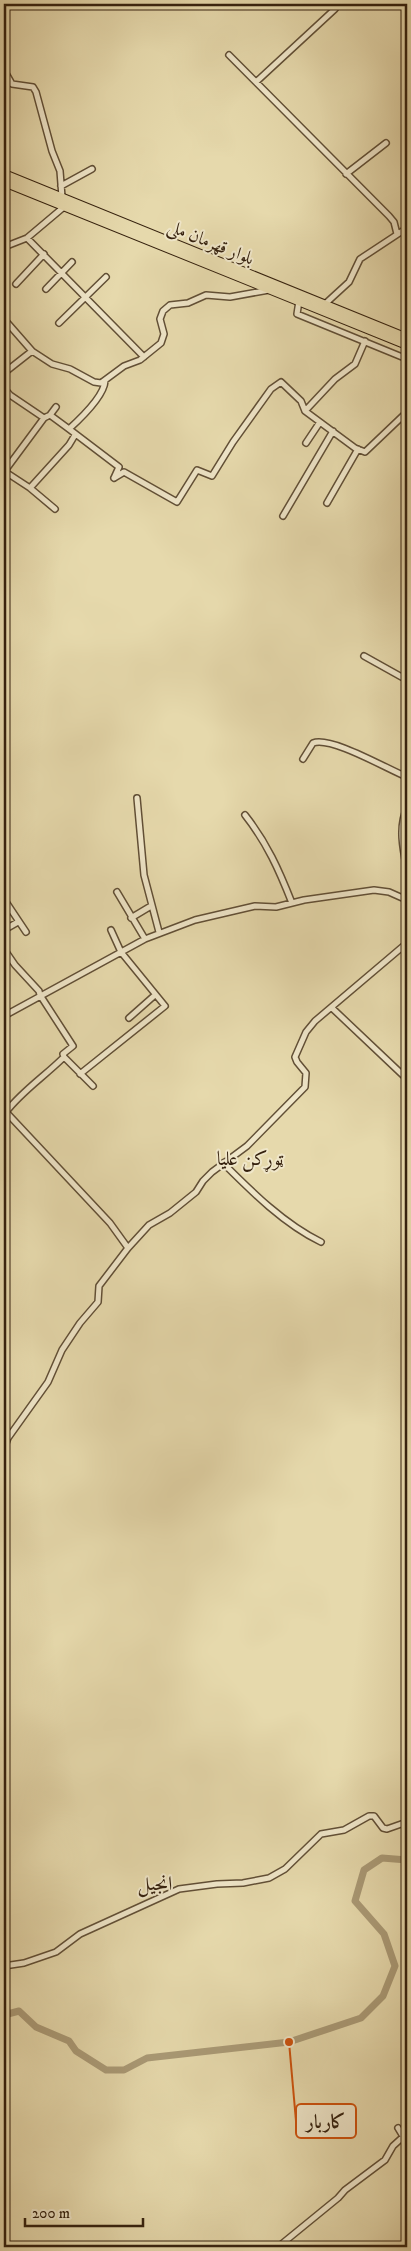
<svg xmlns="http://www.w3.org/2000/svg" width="411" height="2251" viewBox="0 0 411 2251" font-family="'IM FELL DW Pica',Amiri,serif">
	<rect width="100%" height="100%" fill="#e6d9ac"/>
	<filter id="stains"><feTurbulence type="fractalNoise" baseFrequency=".004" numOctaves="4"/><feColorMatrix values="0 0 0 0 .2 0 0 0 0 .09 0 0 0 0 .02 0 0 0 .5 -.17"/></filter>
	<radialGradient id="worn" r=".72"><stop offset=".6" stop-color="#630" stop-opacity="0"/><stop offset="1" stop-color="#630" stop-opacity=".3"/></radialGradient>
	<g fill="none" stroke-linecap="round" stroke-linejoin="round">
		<path stroke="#aa9a76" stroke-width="7" d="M 4,2015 L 19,2011 L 36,2027 L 69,2041 L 76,2051 L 106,2070 L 124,2070 L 147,2058 L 289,2042 L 361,2018 L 383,1996 L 395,1966 L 384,1934 L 355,1901 L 364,1870 L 382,1858 L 407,1860"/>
		<g stroke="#614f36" stroke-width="8">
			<path id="minor" d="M 229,55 L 389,216 L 394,222 L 397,234
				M 4,70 L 12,84 L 33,87 L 36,92 L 52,151 L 60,171 L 62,197
				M 256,82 L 335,9
				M 346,174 L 386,143
				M 61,186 L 92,169
				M 27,238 L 144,357
				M 4,247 L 27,238 L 65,206
				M 16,284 L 44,254
				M 46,289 L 72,262
				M 299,301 L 297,314 L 407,359
				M 325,304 L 349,282 L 360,259 L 407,228
				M 4,319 L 32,351
				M 59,323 L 106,277
				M 4,373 L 32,351 L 52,364 L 70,369 L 94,382 L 101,383 L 124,366 L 140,360 L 161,343 L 164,334 L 160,319 L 163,311 L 170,305 L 188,303 L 206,295 L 230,297 L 269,290
				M 105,381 C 104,396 80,419 69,429 L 119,467 L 114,478
				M 4,388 L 10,395 L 44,418 L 50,415 L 69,429
				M 305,411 L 335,379 L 355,364 L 365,341
				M 50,415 L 56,407
				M 306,443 L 320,422
				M 4,471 L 30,488 L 55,509
				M 4,472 L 44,418
				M 114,478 L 124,472 L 177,502 L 197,470 L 212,476 L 233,442 L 271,389 L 281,382 L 301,401 L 305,411 L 355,448 L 365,452 L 407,412
				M 30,488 L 69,445 L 75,435
				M 327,503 L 358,449
				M 283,516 L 333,431
				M 364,656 L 407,680
				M 303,759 L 313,743 C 331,736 387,769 407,777
				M 137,798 L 144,875 L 159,932
				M 407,808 C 398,826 403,850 407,870
				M 245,815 C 267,843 279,870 292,903
				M 117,892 L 145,939
				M 4,899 L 26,932
				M 131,918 L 151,906
				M 4,930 L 18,922
				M 4,949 L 15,965 L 39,991 L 40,995 L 73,1046 L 63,1054 L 64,1057 C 45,1076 22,1091 6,1112 L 110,1223 L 128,1248
				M 332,1008 L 407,1079
				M 4,1016 L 145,939 L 195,920 L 255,906 L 276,907 L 304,900 L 374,890 L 389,892 L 407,900
				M 129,1018 L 155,995
				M 64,1057 L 93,1086
				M 80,1074 L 165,1006 L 121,952 L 111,930
				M 223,1163 C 252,1192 284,1224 321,1242
				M 4,1449 L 8,1438 L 48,1382 L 62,1350 L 80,1323 L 98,1302 L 99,1286 L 128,1248 L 149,1225 L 170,1213 L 196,1192 L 203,1181 L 212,1172 L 247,1146 L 305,1087 L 306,1073 L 297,1062 L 295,1057 L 306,1032 L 315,1021 L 407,943
				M 4,1966 L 24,1963 L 56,1952 L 80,1934 L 179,1889 L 217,1884 L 243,1883 L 269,1878 L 285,1869 L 321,1834 L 344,1830 L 369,1816 L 374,1816 L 383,1828 L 387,1829 L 407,1822
				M 398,2128 L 407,2143
				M 278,2247 L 338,2198 L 345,2190 L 385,2160 L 393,2146 L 404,2136"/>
		</g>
		<g stroke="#35210e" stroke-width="10">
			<path id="highway" d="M 4,174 L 407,338
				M 4,182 L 407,345"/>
		</g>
		<use href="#minor" stroke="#efe6c9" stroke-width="5"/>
		<use href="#highway" stroke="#e6d9ac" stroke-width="8"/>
	</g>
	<g text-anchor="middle" stroke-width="4" stroke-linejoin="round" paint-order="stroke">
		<g font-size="18" fill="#35210e" stroke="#efe6c9">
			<text transform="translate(211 242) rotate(22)" y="6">بلوار قهرمان ملی</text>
		</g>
		<g font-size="20" fill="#35210e" stroke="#efe6c9">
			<text x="250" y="1165">ټوړکن علیا</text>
			<text x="155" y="1890">انجيل</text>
		</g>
	</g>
	<path fill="none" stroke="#cd510c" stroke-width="2" d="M289 2042L296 2121"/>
	<circle fill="#cd510c" stroke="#efe6c9" stroke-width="2" cx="289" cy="2042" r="5"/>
	<rect fill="#efe6c9" stroke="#cd510c" stroke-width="2" x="296" y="2104" width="60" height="34" rx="5"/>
	<g font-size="19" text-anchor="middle" font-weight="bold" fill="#35210e">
		<text x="326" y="2128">کاربار</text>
	</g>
	<rect width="411" height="2251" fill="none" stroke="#e6d9ac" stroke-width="20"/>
	<rect x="5" y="5" width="401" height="2241" fill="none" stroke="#35210e" stroke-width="2.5"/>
	<rect x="10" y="10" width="391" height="2231" fill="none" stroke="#35210e"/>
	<path d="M25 2218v8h118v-8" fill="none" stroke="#35210e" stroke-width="2.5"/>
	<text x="32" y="2218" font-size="15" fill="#35210e" stroke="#efe6c9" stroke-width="4" paint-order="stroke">200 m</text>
	<rect width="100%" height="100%" filter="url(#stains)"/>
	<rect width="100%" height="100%" fill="url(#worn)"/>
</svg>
